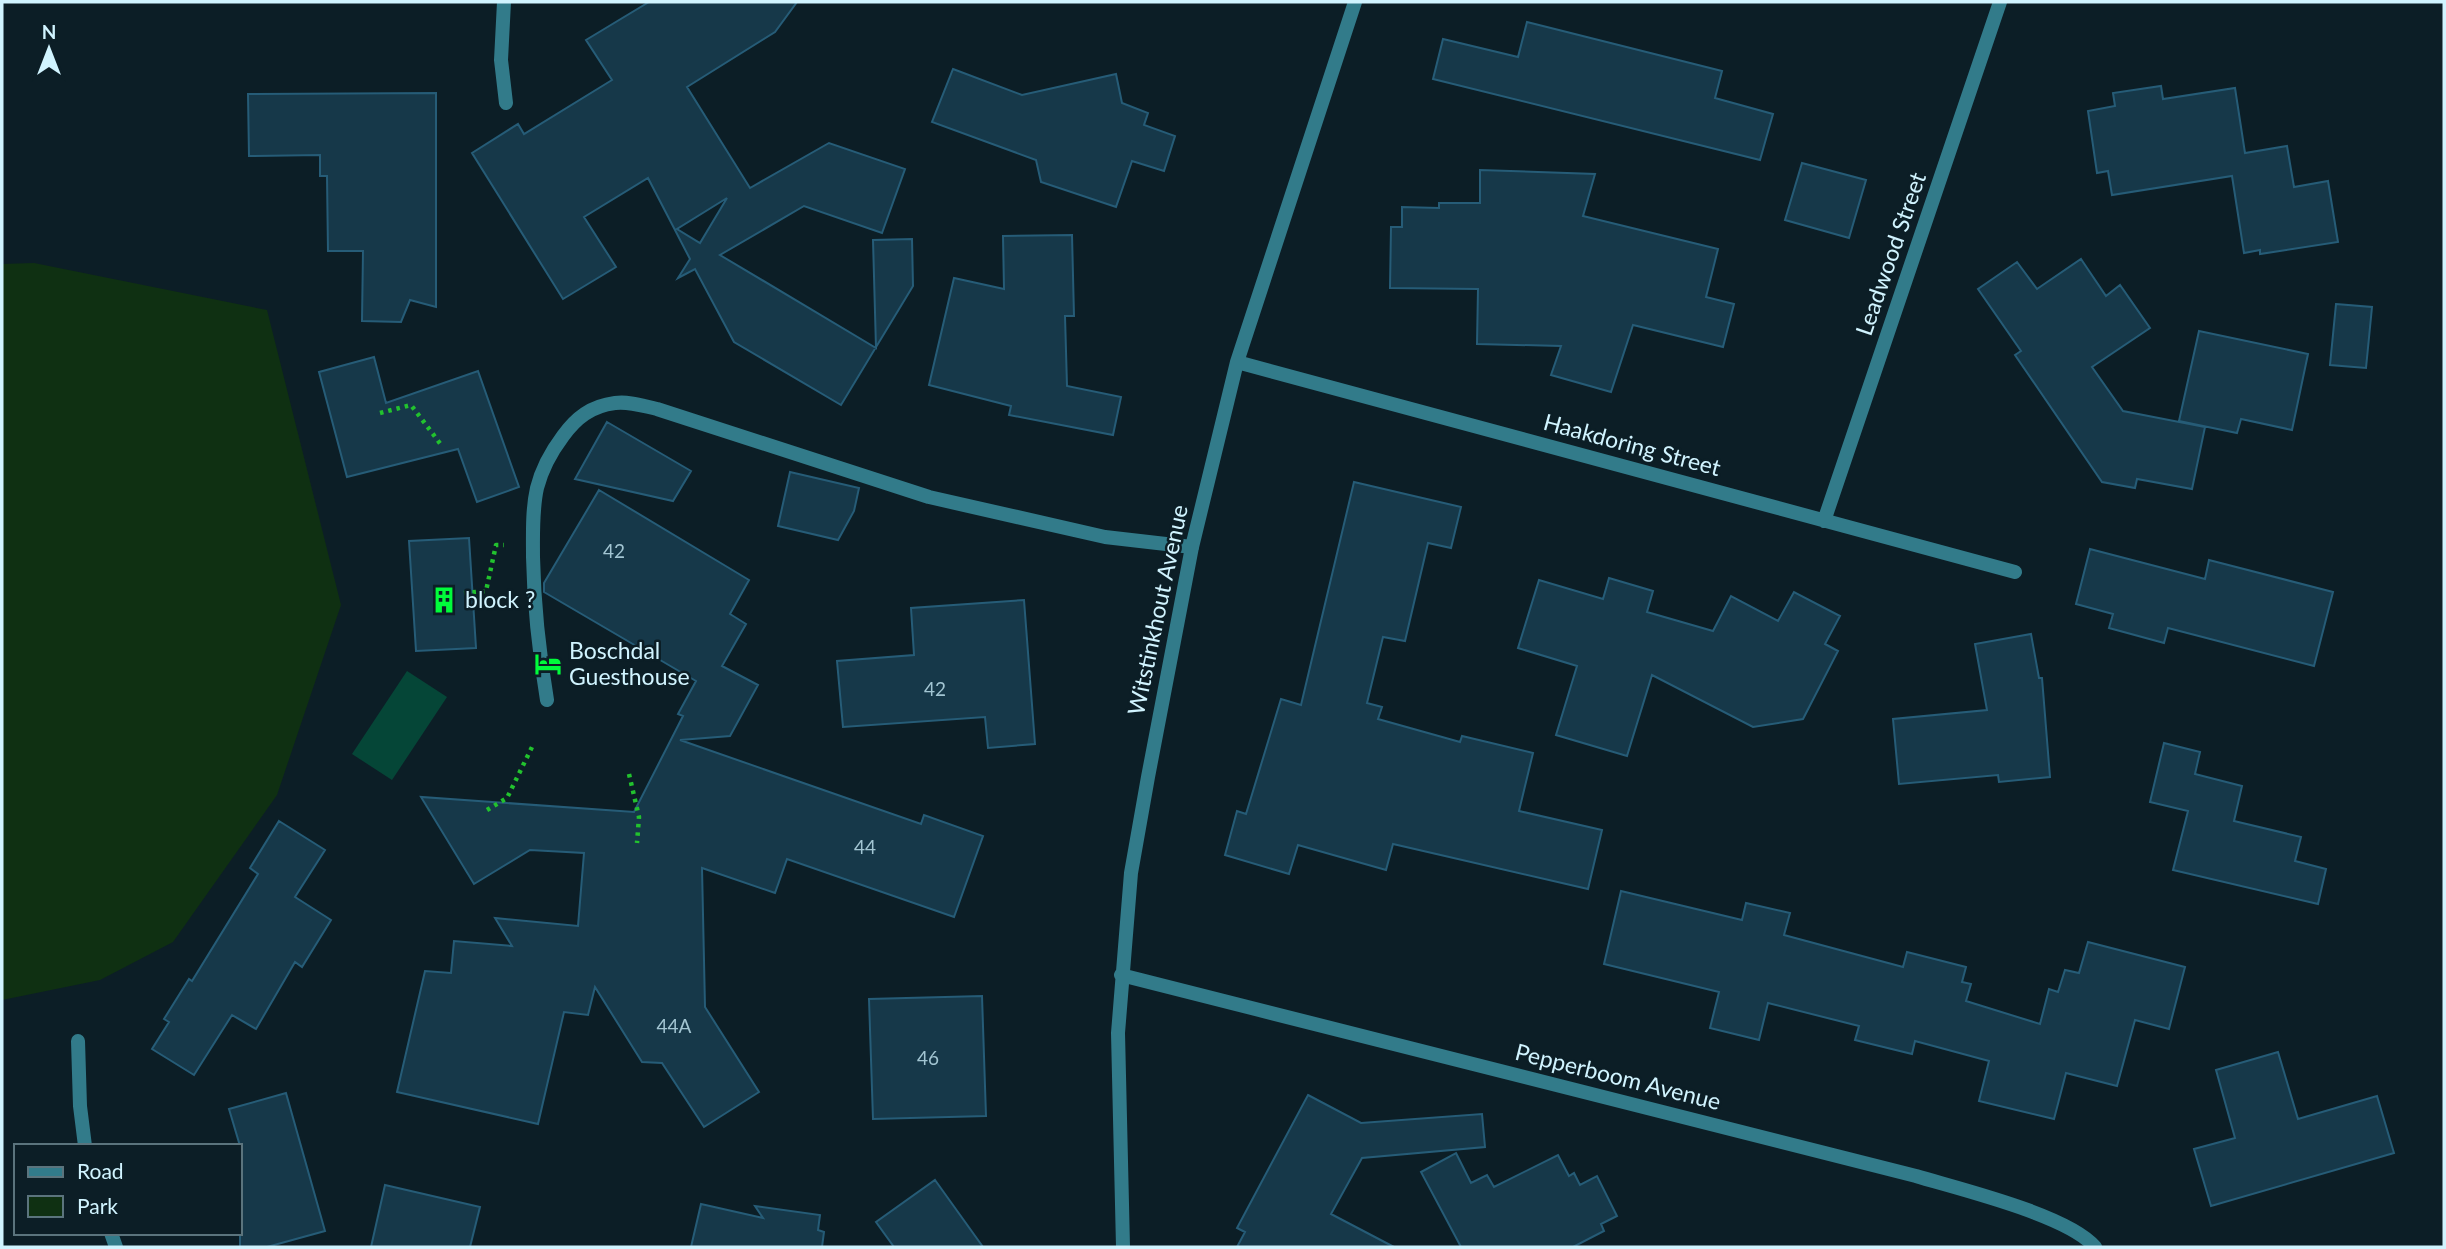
<svg xmlns="http://www.w3.org/2000/svg" width="2446" height="1249" viewBox="0 0 2446 1249" font-family="Lato,sans-serif">
	<rect width="100%" height="100%" fill="#0c1e26"/>
	<path fill="#0f3012" d="M 34,263 L 267,310 L 341,605 L 277,795 L 173,942 L 100,980 L 2,1000 L 2,264 Z"/>
	<path fill="#054637" d="M 407,671 L 447,697 L 392,780 L 352,754 Z"/>
	<path fill="#163849" stroke="#265c77" stroke-width="2" fill-rule="evenodd" d="M 649,2 L 797,2 L 775,32 L 687,87 L 750,188 L 829,143 L 905,169 L 882,233 L 804,206 L 720,255 L 876,348 L 873,240 L 912,239 L 913,286 L 841,405 L 734,342 L 695,269 L 678,278 L 690,259 L 648,178 L 584,217 L 616,267 L 563,299 L 472,153 L 518,124 L 524,134 L 612,80 L 586,40 ZM 727,198 L 700,243 L 677,229 Z
		M 1527,22 L 1722,71 L 1715,98 L 1773,114 L 1760,160 L 1433,79 L 1443,39 L 1518,57 Z
		M 953,69 L 1022,95 L 1116,74 L 1122,103 L 1148,113 L 1144,125 L 1175,136 L 1164,171 L 1132,161 L 1116,207 L 1041,182 L 1036,160 L 932,122 Z
		M 2161,86 L 2163,99 L 2235,88 L 2245,153 L 2287,146 L 2294,187 L 2328,181 L 2338,242 L 2260,254 L 2260,250 L 2244,253 L 2232,176 L 2112,195 L 2108,171 L 2097,173 L 2088,111 L 2115,106 L 2113,93 Z
		M 436,93 L 436,307 L 410,300 L 401,322 L 362,321 L 363,251 L 328,251 L 327,176 L 320,176 L 320,155 L 249,156 L 248,94 Z
		M 1802,163 L 1866,180 L 1849,238 L 1785,220 Z
		M 1480,170 L 1595,174 L 1583,216 L 1718,249 L 1706,297 L 1734,304 L 1723,347 L 1633,325 L 1611,392 L 1551,375 L 1561,346 L 1477,344 L 1478,289 L 1390,288 L 1391,227 L 1402,227 L 1402,207 L 1439,208 L 1439,203 L 1480,203 Z
		M 1072,235 L 1074,316 L 1065,316 L 1067,386 L 1121,397 L 1113,435 L 1009,415 L 1011,406 L 929,385 L 954,278 L 1004,289 L 1003,236 Z
		M 2081,259 L 2106,296 L 2120,285 L 2150,328 L 2092,367 L 2123,411 L 2205,427 L 2192,489 L 2137,479 L 2135,488 L 2102,482 L 2015,355 L 2021,351 L 1978,289 L 2017,262 L 2037,289 Z
		M 2336,304 L 2372,307 L 2366,368 L 2330,365 Z
		M 2199,331 L 2308,354 L 2292,430 L 2241,419 L 2237,433 L 2179,421 Z
		M 374,357 L 386,403 L 478,371 L 519,487 L 477,502 L 458,449 L 347,477 L 319,372 Z
		M 607,422 L 691,471 L 673,501 L 575,479 Z
		M 790,472 L 859,488 L 854,511 L 838,540 L 778,526 Z
		M 1354,482 L 1461,507 L 1451,548 L 1428,543 L 1405,641 L 1383,637 L 1367,703 L 1382,707 L 1378,719 L 1460,742 L 1462,736 L 1533,753 L 1519,811 L 1602,830 L 1588,889 L 1393,844 L 1386,870 L 1298,845 L 1289,874 L 1225,855 L 1237,811 L 1246,814 L 1281,699 L 1301,705 Z
		M 599,490 L 749,580 L 730,614 L 746,624 L 722,666 L 758,685 L 730,736 L 680,740 L 921,824 L 924,815 L 983,836 L 954,917 L 787,859 L 775,893 L 702,868 L 705,1007 L 759,1092 L 704,1127 L 662,1063 L 642,1062 L 595,987 L 588,1015 L 564,1012 L 538,1124 L 397,1092 L 425,971 L 451,973 L 454,941 L 512,946 L 495,918 L 578,926 L 584,853 L 530,850 L 474,884 L 421,797 L 634,812 L 683,716 L 678,714 L 696,681 L 544,592 L 544,583 Z
		M 469,538 L 476,648 L 416,651 L 409,541 Z
		M 2090,549 L 2205,579 L 2209,560 L 2333,592 L 2314,666 L 2168,628 L 2164,643 L 2109,628 L 2113,614 L 2076,604 Z
		M 1609,578 L 1653,591 L 1647,612 L 1713,631 L 1731,596 L 1778,621 L 1794,592 L 1840,616 L 1825,644 L 1838,651 L 1803,719 L 1753,727 L 1652,675 L 1627,756 L 1556,735 L 1577,666 L 1518,648 L 1539,580 L 1603,599 Z
		M 1024,600 L 1035,744 L 988,748 L 985,717 L 843,727 L 837,661 L 914,655 L 911,608 Z
		M 2031,634 L 2039,678 L 2042,678 L 2050,777 L 1999,782 L 1998,775 L 1899,784 L 1893,719 L 1987,710 L 1975,644 Z
		M 2164,743 L 2200,752 L 2195,774 L 2242,786 L 2234,821 L 2301,837 L 2295,861 L 2326,869 L 2318,904 L 2173,870 L 2188,811 L 2150,802 Z
		M 279,821 L 325,850 L 295,897 L 331,920 L 302,967 L 295,962 L 256,1029 L 232,1015 L 194,1075 L 152,1049 L 169,1022 L 164,1019 L 189,979 L 192,981 L 258,874 L 250,868 Z
		M 1621,891 L 1742,920 L 1746,903 L 1790,913 L 1784,935 L 1903,967 L 1907,952 L 1966,967 L 1962,982 L 1971,984 L 1966,1001 L 2040,1024 L 2049,989 L 2058,992 L 2065,970 L 2079,973 L 2088,942 L 2185,967 L 2169,1029 L 2135,1020 L 2117,1086 L 2066,1073 L 2054,1119 L 1979,1101 L 1989,1061 L 1915,1041 L 1912,1054 L 1855,1040 L 1859,1026 L 1768,1003 L 1759,1040 L 1710,1028 L 1719,992 L 1604,964 Z
		M 982,996 L 986,1116 L 873,1119 L 869,999 Z
		M 2278,1052 L 2298,1119 L 2377,1096 L 2394,1153 L 2211,1206 L 2194,1149 L 2235,1138 L 2216,1070 Z
		M 286,1093 L 325,1231 L 267,1247 L 240,1247 L 240,1146 L 229,1109 Z
		M 1308,1095 L 1361,1123 L 1482,1114 L 1485,1147 L 1362,1158 L 1331,1214 L 1394,1247 L 1237,1247 L 1245,1232 L 1237,1228 Z
		M 1456,1153 L 1471,1183 L 1487,1175 L 1494,1187 L 1558,1155 L 1569,1176 L 1574,1173 L 1580,1185 L 1597,1176 L 1617,1216 L 1601,1224 L 1604,1231 L 1573,1247 L 1461,1247 L 1421,1172 Z
		M 935,1180 L 983,1247 L 894,1247 L 876,1222 Z
		M 385,1185 L 480,1207 L 470,1247 L 371,1247 Z
		M 701,1204 L 763,1218 L 755,1206 L 820,1215 L 818,1230 L 824,1232 L 822,1247 L 691,1247 Z"/>
	<g fill="none" stroke-linecap="round" stroke-linejoin="round">
		<path stroke="#22c22e" stroke-width="4.5" stroke-dasharray="3.5 5" stroke-linecap="butt" d="M 380,413 L 411,405 L 442,446
			M 464,593 L 486,591 L 496,545 L 504,545
			M 629,774 L 639,817 L 637,843
			M 487,810 L 507,798 L 533,745"/>
		<path stroke="#327b8a" stroke-width="14" d="M 547,700 C 539,652 534,606 533,557 C 533,535 532,510 537,488 C 542,468 551,452 563,436 C 576,418 591,406 615,403 C 629,401 643,406 657,409 L 929,497 L 1105,537 L 1192,547"/>
		<path stroke="#327b8a" stroke-width="14" d="M 504,2 L 501,60 L 506,103
			M 1237,362 L 2015,572
			M 1824,521 L 2000,2
			M 1121,975 L 1916,1176 C 1959,1189 2068,1215 2095,1247
			M 78,1041 L 80,1106 L 85,1146
			M 111,1233 L 116,1247
			M 1123,1247 L 1118,1033 L 1131,873 L 1148,777 L 1192,547 L 1237,362 L 1355,2"/>
	</g>
	<defs>
		<g id="building-bare" transform="scale(2.1)"><path d="M-4-6H4V6H1V3H-1V6H-4ZM-2.5-4.3h1.7v1.8h-1.7ZM.8-4.3h1.7v1.8H.8ZM-2.5-1h1.7V.8h-1.7ZM.8-1h1.7V.8H.8Z" fill="#00fc3b" stroke="#0c1e26" stroke-width="2.5" paint-order="stroke"/></g>
		<g id="hotel-bare" transform="scale(2.1)"><path d="M-6-4.5h1.5V1H6V5H4.5V3h-9V5H-6ZM-4 0a1.8 1.8 0 1 1 3.6 0ZM.5 0V-2.5h3Q6-2.5 6 0Z" fill="#00fc3b" stroke="#0c1e26" stroke-width="2.5" paint-order="stroke"/></g>
	</defs>
	<g fill-rule="evenodd">
		<use href="#building-bare" x="444" y="600"/>
		<use href="#hotel-bare" x="548" y="664"/>
	</g>
	<g text-anchor="middle" stroke-width="5" stroke-linejoin="round" paint-order="stroke">
		<g font-size="19" fill="#a2c5d2">
			<text x="614" y="558">42</text>
			<text x="935" y="696">42</text>
			<text x="865" y="854">44</text>
			<text x="674" y="1033">44A</text>
			<text x="928" y="1065">46</text>
		</g>
		<g font-size="23" fill="#d1f4ff" stroke="#0c1e26">
			<text transform="translate(1891 254) rotate(-71)" y="8">Leadwood Street</text>
			<text transform="translate(1632 445) rotate(15)" y="8">Haakdoring Street</text>
			<text transform="translate(1158 610) rotate(-78)" y="8">Witstinkhout Avenue</text>
			<text transform="translate(1618 1077) rotate(14)" y="8">Pepperboom Avenue</text>
		</g>
		<g font-size="23" fill="#d1f4ff" stroke="#0c1e26" text-anchor="start">
			<text x="465" y="608">block ?</text>
			<text x="569" y="659">Boschdal<tspan x="569" dy="26">Guesthouse</tspan></text>
		</g>
	</g>
	<rect width="2446" height="1249" fill="none" stroke="#d1f4ff" stroke-width="7"/>
	<rect x="14" y="1144" width="228" height="91" fill="#0c1e26" stroke="#5b747d" stroke-width="2"/>
	<rect x="28" y="1167" width="35" height="10" fill="#327b8a" stroke="#5b747d" stroke-width="2"/>
	<text x="77" y="1179" font-size="21" fill="#d1f4ff">Road</text>
	<rect x="28" y="1196" width="35" height="21" fill="#0f3012" stroke="#5b747d" stroke-width="2"/>
	<text x="77" y="1214" font-size="21" fill="#d1f4ff">Park</text>
	<g transform="translate(49 49)" stroke="#0c1e26" stroke-width="5" paint-order="stroke">
	<path d="M0-5L12 26L0 18L-12 26Z" fill="#d1f4ff"/>
	<text y="-10" font-size="19" font-weight="bold" text-anchor="middle" fill="#d1f4ff">N</text>
	</g>
</svg>
